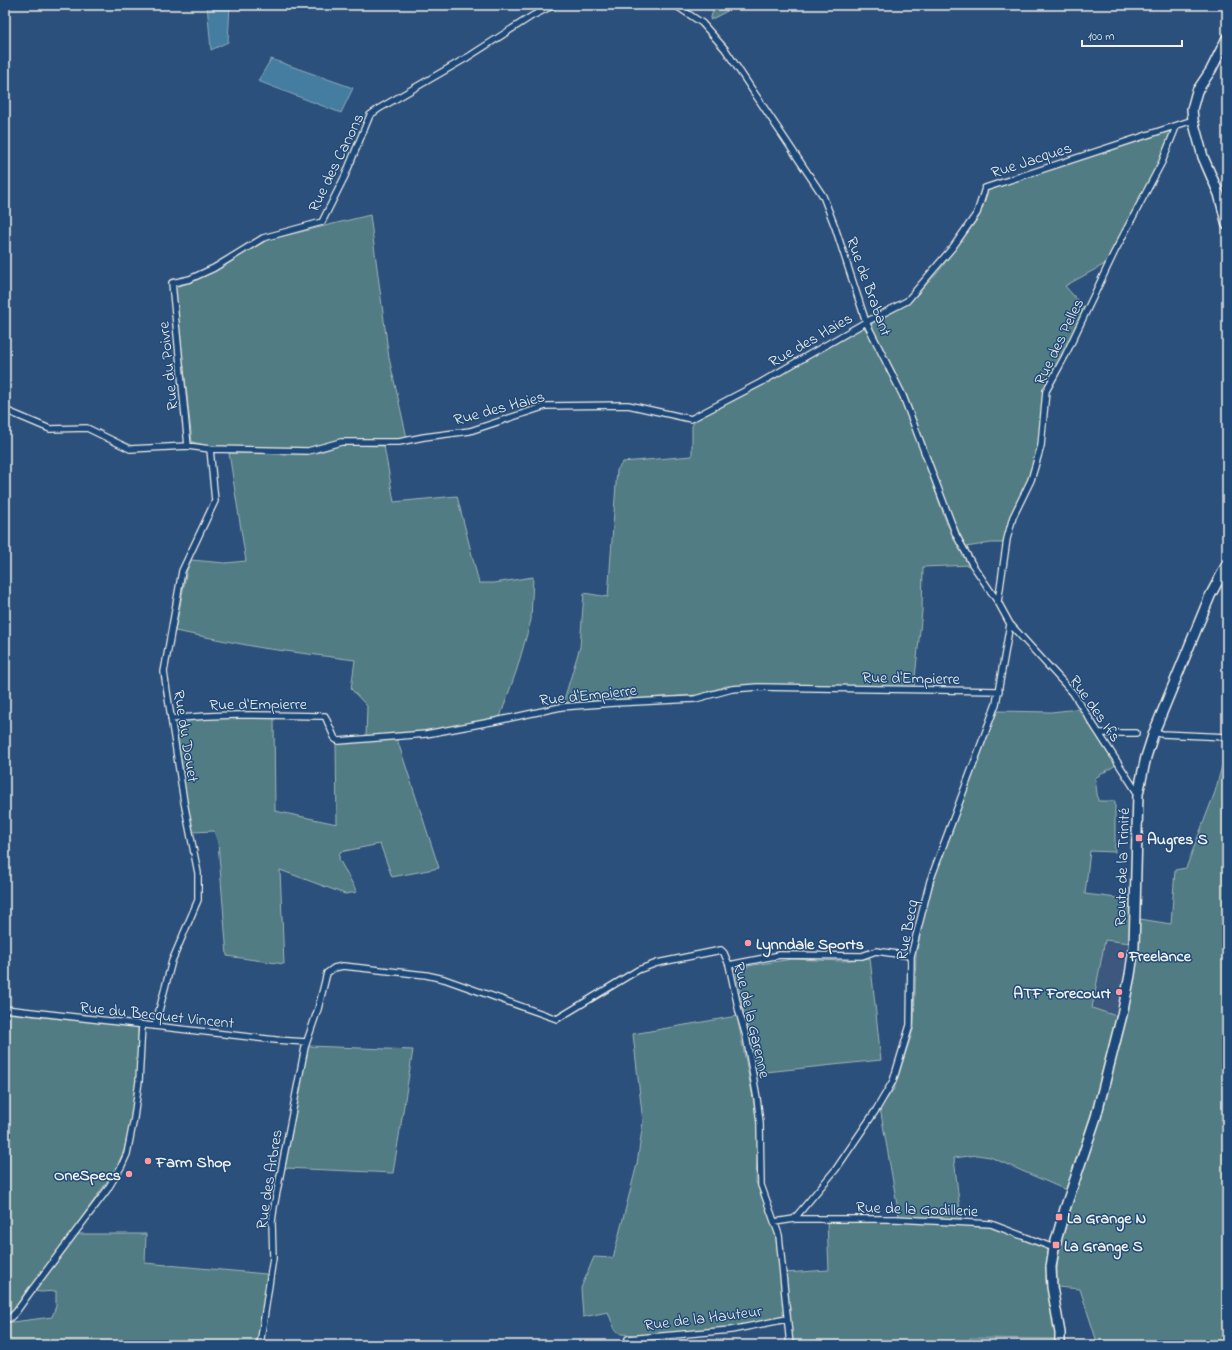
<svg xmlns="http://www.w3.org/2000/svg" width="1232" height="1350" viewBox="0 0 1232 1350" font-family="'Indie Flower',sans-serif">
	<rect width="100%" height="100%" fill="#2c507c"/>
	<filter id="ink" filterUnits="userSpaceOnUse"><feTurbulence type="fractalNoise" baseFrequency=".025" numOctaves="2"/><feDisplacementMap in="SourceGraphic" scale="8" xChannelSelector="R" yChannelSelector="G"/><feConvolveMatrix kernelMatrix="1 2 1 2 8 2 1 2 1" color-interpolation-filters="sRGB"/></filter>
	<g filter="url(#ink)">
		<path fill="#3c587f" d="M 1105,940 L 1131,943 L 1119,1017 L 1092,1008 Z"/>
		<path fill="#517c84" stroke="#a2b6b6" d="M 715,5 L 735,5 L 733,8 L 710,20 Z
			M 1171,131 L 1165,150 L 1106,267 L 1105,264 L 1065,286 L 1086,310 L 1046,389 L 1039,442 L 1030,474 L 1007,527 L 1005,543 L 991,543 L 966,547 L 953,519 L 907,396 L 871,324 L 909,303 L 938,272 L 979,217 L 988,190 Z
			M 370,215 L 389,358 L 407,438 C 387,442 367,438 347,440 C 331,441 316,448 298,449 L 213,447 L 192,442 L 175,287 L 192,282 L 211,272 L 267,240 Z
			M 862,327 L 866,329 L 895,385 L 908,415 L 947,524 L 971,565 L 923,567 L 922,611 L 914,687 L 774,685 L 726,686 L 697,695 L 563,703 L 580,647 L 584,593 L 608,597 L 617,470 L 623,462 L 692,456 L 692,426 L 695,420 L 760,387 Z
			M 342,445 L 384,446 L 394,502 L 457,496 L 479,583 L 494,583 L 533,577 L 531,620 L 517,669 L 500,717 C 456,727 412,734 366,737 L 367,706 L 351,689 L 355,660 L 262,648 L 175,631 L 187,570 L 191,560 L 225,563 L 246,561 L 229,453 L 317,453 Z
			M 1079,709 L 1116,765 L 1095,778 L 1098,801 L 1115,801 L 1115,852 L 1090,851 L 1085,894 L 1133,900 L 1131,943 L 1105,940 L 1092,1008 L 1119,1017 L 1091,1114 L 1066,1190 L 990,1157 L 977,1155 L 954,1158 L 961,1219 L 899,1216 L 880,1108 L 894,1089 L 914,1027 L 916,954 L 925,912 L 937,870 L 997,711 L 1051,712 Z
			M 217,718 L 274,718 L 275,811 L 337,824 L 336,743 L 397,739 L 439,868 L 392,877 L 380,844 L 340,852 L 339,859 L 357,892 L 345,894 L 280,870 L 284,964 L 227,956 L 218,842 L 214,831 L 193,832 L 186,796 L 175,722 Z
			M 1227,747 L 1227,1345 L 1098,1345 L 1080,1289 L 1057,1287 C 1054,1240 1074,1196 1087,1152 C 1111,1078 1137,997 1140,919 L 1171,924 L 1175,870 L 1186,868 L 1215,792 Z
			M 870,958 L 881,1060 L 756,1073 L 735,968 L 792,959 L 842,961 Z
			M 5,1013 L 138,1027 L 138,1070 L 132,1117 L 124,1150 L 116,1169 L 44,1271 L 26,1291 L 13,1311 L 5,1315 Z
			M 737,1016 L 758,1124 L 756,1182 L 775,1230 L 785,1316 L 730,1328 L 639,1335 L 621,1334 L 615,1330 L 608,1312 L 583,1317 L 581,1288 L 594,1257 L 613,1258 L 637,1164 L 643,1122 L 633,1034 Z
			M 308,1046 L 413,1050 L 393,1173 L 285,1168 Z
			M 827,1222 L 901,1222 L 989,1227 L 1049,1249 L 1046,1280 L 1054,1321 L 1057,1339 L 970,1338 L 970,1345 L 793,1345 L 785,1273 L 829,1270 Z
			M 78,1234 L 146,1234 L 145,1263 L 266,1274 L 268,1277 L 258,1345 L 5,1345 L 5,1323 L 52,1317 L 56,1306 L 56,1291 L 41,1292 L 34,1291 Z"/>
		<path fill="#457da0" stroke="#8babbd" d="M 207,5 L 230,5 L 228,42 L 211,50 Z
			M 271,59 L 353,88 L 341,113 L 258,81 Z"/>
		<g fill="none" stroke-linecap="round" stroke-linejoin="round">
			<g stroke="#f4f1e8" stroke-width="8">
				<path id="street" d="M 675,5 L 702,23 L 725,49 L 823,196 L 835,227 L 866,322 L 903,396 L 956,535 L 972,564 L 998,602 L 1010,624 L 1073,693 L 1138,794
					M 5,410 L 50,429 L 87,428 L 130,449 L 188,446 L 210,449 L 308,451 L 341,442 L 399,442 L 424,437 L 470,431 L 546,406 L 628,405 L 691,419 L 760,383 L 866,322 L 907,301 L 953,247 L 977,213 L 985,188 L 1193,120
					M 188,446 L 172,283 L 190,279 L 214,268 L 263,238 L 322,222 L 345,176 L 370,115 L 380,108 L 468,57 L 532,16 L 554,5
					M 998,602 L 1007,539 L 1013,517 L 1031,480 L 1041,446 L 1046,391 L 1065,356 L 1114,253 L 1162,162 L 1176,127
					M 171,719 C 222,713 273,715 325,716 L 335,739 L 339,741 L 426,734 L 496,721 L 561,707 L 614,703 L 695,699 L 732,689 L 758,687 L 999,691
					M 1154,732 L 1162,734 L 1227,737
					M 1099,733 L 1136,733
					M 729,965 L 780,955 L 862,956 L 876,951 L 911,956
					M 5,1009 L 276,1040 L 306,1042
					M 155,1026 L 172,961 L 198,900 L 198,873 L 184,802 L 164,672 L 182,571 L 215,501 L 210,449
					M 794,1219 L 836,1169 L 876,1110 L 893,1081 L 910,1025 L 911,956 L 930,881 L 996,704 L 1010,624
					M 775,1222 L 794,1219 L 896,1219 L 991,1224 L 1054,1248
					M 5,1319 L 10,1318 L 16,1312 L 31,1291 L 107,1190 L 121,1167 L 127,1154 L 134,1118 L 139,1081 L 142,1025
					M 260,1345 L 273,1258 L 272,1222 L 274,1207 L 305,1047 L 318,1009 L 327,973 L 334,968 L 343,966 L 426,975 L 444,979 L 557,1019 L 638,970 L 657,963 L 721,950 L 724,953 L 729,965 L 739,1012 L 746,1036 L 757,1098 L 760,1123 L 761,1185 L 779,1235 L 790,1345
					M 629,1345 L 628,1339 L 731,1330 L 787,1319"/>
			</g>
			<g stroke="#f4f1e8" stroke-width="12">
				<path id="primary" d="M 1227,38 L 1211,70 L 1197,91 L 1192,109 L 1193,120 L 1203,157 L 1219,194 L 1227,225
					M 1060,1345 L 1060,1333 L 1052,1287 L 1051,1267 L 1054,1248 L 1065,1209 L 1096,1117 L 1122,1015 L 1130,975 L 1134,947 L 1138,794 L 1146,757 L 1154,732 L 1210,596 L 1227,564"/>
			</g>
			<use href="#street" stroke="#1f4a7a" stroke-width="5.5"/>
			<use href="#primary" stroke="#1f4a7a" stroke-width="9"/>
		</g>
	</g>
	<g fill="#ff9aa2" stroke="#1f4a7a" stroke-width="1.5">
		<rect x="1135" y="834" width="8" height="8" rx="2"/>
		<circle cx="748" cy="943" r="4"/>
		<circle cx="1121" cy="955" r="4"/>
		<circle cx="1119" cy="992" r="4"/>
		<circle cx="148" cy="1161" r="4"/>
		<circle cx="129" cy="1174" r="4"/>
		<rect x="1055" y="1213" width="8" height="8" rx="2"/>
		<rect x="1052" y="1241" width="8" height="8" rx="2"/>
	</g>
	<g text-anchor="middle" stroke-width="3" stroke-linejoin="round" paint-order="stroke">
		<g font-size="16" fill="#f4f1e8" stroke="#1f4a7a">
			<text transform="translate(1031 159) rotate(-18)" y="6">Rue Jacques</text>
			<text transform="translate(335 162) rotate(-64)" y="6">Rue des Canons</text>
			<text transform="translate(870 286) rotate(70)" y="6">Rue de Brabant</text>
			<text transform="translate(810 339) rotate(-30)" y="6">Rue des Haies</text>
			<text transform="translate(1058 341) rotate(-64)" y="6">Rue des Pelles</text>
			<text transform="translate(167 366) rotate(-96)" y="6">Rue du Poivre</text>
			<text transform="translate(499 407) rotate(-15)" y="6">Rue des Haies</text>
			<text transform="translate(911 677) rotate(1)" y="6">Rue d'Empierre</text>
			<text transform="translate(588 694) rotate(-6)" y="6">Rue d'Empierre</text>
			<text x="258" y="709">Rue d'Empierre</text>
			<text transform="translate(1096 708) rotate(55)" y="6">Rue des Ifs</text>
			<text transform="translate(187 736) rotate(81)" y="6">Rue du Douet</text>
			<text transform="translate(1121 867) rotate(-88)" y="6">Route de la Trinité</text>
			<text transform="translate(906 930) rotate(-79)" y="6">Rue Becq</text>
			<text transform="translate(157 1014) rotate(6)" y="6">Rue du Becquet Vincent</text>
			<text transform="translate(753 1020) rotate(77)" y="6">Rue de la Garenne</text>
			<text transform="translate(268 1179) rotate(-81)" y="6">Rue des Arbres</text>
			<text transform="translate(917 1208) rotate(2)" y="6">Rue de la Godillerie</text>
			<text transform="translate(703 1317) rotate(-7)" y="6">Rue de la Hauteur</text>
		</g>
		<g font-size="16" font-weight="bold" fill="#f4f1e8" stroke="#1f4a7a" text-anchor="start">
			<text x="1147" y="844">Augres S</text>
			<text x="756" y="949">Lynndale Sports</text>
			<text x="1129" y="961">Freelance</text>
			<text x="1111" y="998" text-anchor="end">ATF Forecourt</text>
			<text x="156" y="1167">Farm Shop</text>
			<text x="121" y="1180" text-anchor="end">OneSpecs</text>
			<text x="1067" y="1223">La Grange N</text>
			<text x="1064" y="1251">La Grange S</text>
		</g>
	</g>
	<rect width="1232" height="1350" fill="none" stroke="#1f4a7a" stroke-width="20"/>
	<rect x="10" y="10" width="1212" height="1330" fill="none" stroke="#f4f1e8" stroke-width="1.5" filter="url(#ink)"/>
	<path d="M1082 40v6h100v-6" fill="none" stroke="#f4f1e8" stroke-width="2"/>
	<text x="1088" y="40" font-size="12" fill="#f4f1e8" stroke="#1f4a7a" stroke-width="3" paint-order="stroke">100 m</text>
</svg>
